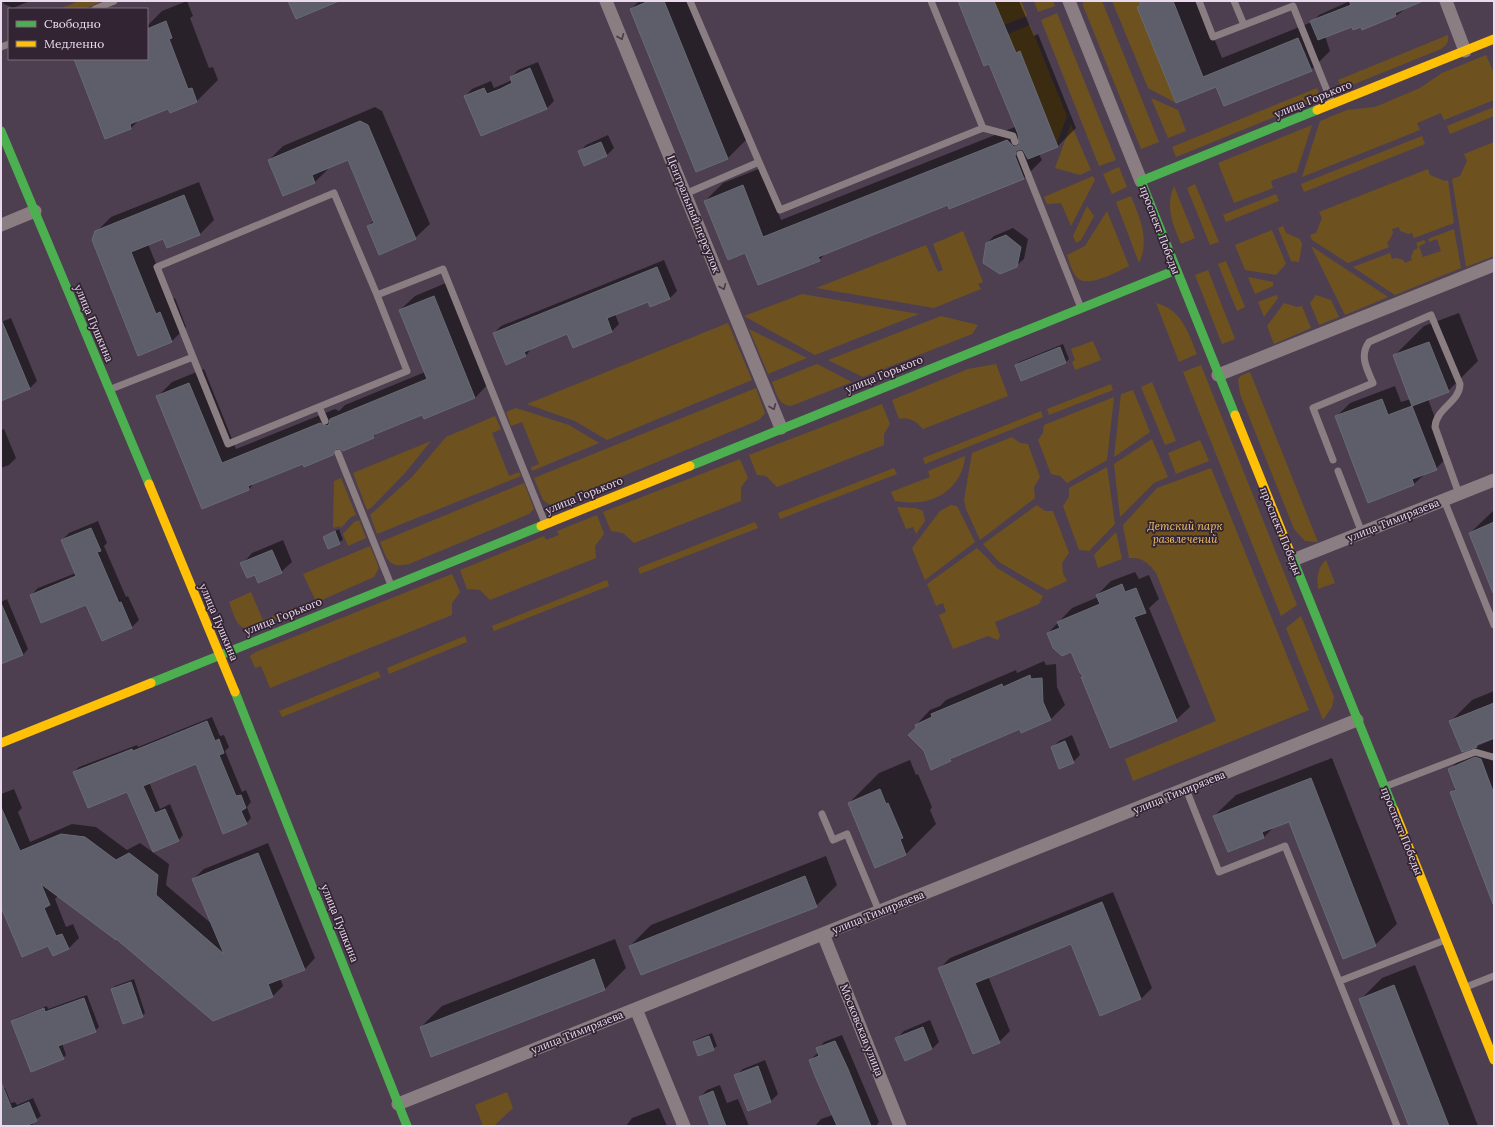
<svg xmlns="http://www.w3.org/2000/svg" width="1495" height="1127" viewBox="0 0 1495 1127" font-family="Lora,serif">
	<rect width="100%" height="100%" fill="#4e3f50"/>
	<path fill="#6d5220" d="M 79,1 L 103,1 L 83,9 L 59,9 Z
		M 994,1 L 1021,1 L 1027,16 L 1004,25 Z
		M 1034,1 L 1053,1 L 1055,6 L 1038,12 Z
		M 1088,1 L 1102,1 L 1159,142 L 1141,149 L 1082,3 Z
		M 1112,1 L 1139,1 L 1141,6 L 1138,7 L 1176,103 L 1148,88 Z
		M 1057,13 L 1116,160 L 1099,166 L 1041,20 Z
		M 1030,25 L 1067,116 L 1057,143 L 1020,51 L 1016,53 L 1008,34 Z
		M 1448,35 C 1449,42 1447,45 1441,49 L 1342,89 L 1338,80 Z
		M 1486,55 L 1494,73 L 1494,100 L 1444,120 L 1441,113 L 1417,123 L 1420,130 L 1302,177 L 1320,121 L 1347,110 L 1375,107 L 1420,88 L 1442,73 Z
		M 1317,88 L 1321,98 L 1176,157 L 1172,147 Z
		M 1151,98 L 1178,110 L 1186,131 L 1168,138 Z
		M 1494,107 L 1494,116 L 1450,134 L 1447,126 Z
		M 1071,124 L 1091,170 L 1080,175 L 1055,168 Z
		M 1312,125 L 1296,174 L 1295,172 L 1271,181 L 1273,188 L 1234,203 L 1218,163 Z
		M 1422,136 L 1425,144 L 1304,192 L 1301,184 Z
		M 1494,142 L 1494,256 L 1466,267 L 1452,179 L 1460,176 L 1467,161 L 1464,154 Z
		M 1119,167 L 1127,187 L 1112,194 L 1103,174 Z
		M 1428,169 L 1430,175 L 1445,181 L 1448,180 L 1454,223 L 1414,238 L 1412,233 L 1409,234 L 1400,231 L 1399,227 L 1392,229 L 1393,233 L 1389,241 L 1387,242 L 1389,247 L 1348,263 L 1312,240 L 1310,235 L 1316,233 L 1322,218 L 1319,212 Z
		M 1093,176 L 1095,180 L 1071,226 L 1061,203 L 1047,204 L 1044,197 Z
		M 1195,184 L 1219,242 L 1210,245 L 1187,188 Z
		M 1174,186 L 1195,238 L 1181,244 C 1173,224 1165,208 1174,186 Z
		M 1276,194 L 1279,201 L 1226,222 L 1223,215 Z
		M 1131,196 C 1140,219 1150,239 1139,263 L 1116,202 Z
		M 1087,206 L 1094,216 L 1081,240 L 1076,243 L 1073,236 Z
		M 1107,211 L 1129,266 C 1116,272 1084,291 1075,275 C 1071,269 1069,261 1067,255 L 1085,246 Z
		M 1283,226 L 1286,233 L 1300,239 L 1302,244 L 1299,262 L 1291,261 L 1278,228 Z
		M 1454,229 L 1461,268 L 1395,295 L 1353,267 L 1390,253 L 1392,259 L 1397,258 L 1403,260 L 1405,263 L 1412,260 L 1411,257 L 1414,250 L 1418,248 L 1416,243 L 1424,240 L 1426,243 L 1419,246 L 1423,257 L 1441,251 L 1437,239 L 1429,242 L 1428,239 Z
		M 1272,230 L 1286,264 L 1276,275 L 1245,270 L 1235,245 Z
		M 963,231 L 983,282 L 978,284 L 981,289 L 934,308 L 816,288 L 926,245 L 938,272 L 943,270 L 933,244 Z
		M 1311,246 L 1388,297 L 1345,315 Z
		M 1226,261 L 1245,307 L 1237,311 L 1218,264 Z
		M 1208,270 L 1235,339 L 1222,344 L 1195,275 Z
		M 1248,277 L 1273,282 L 1273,286 L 1255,294 Z
		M 802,294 L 919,314 L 815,355 L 744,316 Z
		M 1276,295 L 1278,298 L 1264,317 L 1258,302 Z
		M 1316,295 L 1331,300 L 1339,317 L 1319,325 L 1310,303 Z
		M 1156,303 C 1182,310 1188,332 1197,354 L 1179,362 Z
		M 1284,303 L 1297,307 L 1302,306 L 1311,328 L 1274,344 L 1267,326 Z
		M 941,316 L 978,325 L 972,334 L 863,377 L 828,360 Z
		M 728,323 L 752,380 L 607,440 L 575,421 L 527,404 Z
		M 749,329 L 807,358 L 768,374 Z
		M 1093,341 L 1101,360 L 1075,370 L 1072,362 L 1075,360 L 1071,349 Z
		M 817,364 L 852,382 L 791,406 C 778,405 776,392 772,382 Z
		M 996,364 L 1008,396 L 923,429 C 917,422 909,416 899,419 L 892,400 L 968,369 Z
		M 1201,365 L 1297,605 L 1281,616 L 1183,372 Z
		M 1250,372 L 1318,542 L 1305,541 L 1294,529 L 1240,394 L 1238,379 L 1242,375 Z
		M 1152,382 L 1176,441 L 1165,445 L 1141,387 Z
		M 1111,384 L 1113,390 L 1049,415 L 1047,409 Z
		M 756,388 L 765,413 L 759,420 L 555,504 L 550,505 L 543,500 L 534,478 Z
		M 1133,390 L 1150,432 L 1114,457 L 1121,394 Z
		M 1114,397 L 1107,460 L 1067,483 L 1060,476 L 1051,474 L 1038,440 L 1043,433 L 1044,425 Z
		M 882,404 L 890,424 L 884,434 L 884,445 L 777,487 L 766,476 L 757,475 L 749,455 Z
		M 516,408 L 569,425 L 599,443 L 532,471 L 531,467 L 539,464 L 522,422 L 511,426 L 506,412 Z
		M 1041,411 L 1043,417 L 925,464 L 923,458 Z
		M 495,416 L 501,429 L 492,433 L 509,476 L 519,472 L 521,476 L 377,534 L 370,515 L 412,477 L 446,437 Z
		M 1012,437 L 1020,443 L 1028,444 L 1040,477 L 1034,487 L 1035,498 L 980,540 L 966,509 L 964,500 L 972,453 Z
		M 1152,439 L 1168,477 L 1154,483 L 1120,517 L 1114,464 Z
		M 1200,440 L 1209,461 L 1176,474 L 1168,453 Z
		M 431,441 L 405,473 L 372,507 L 367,510 L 353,473 Z
		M 965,456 C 964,480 944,500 919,502 C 911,503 903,502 895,501 L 891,492 L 930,477 L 928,471 Z
		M 740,459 L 748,478 L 741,487 L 741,501 L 634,543 L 623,533 L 611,531 L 603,512 Z
		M 1107,467 L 1115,524 L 1089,551 L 1079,550 L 1063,506 L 1069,497 L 1069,488 Z
		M 894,468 L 897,474 L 780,519 L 778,513 Z
		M 1211,468 L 1309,710 L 1133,781 L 1125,759 L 1216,721 L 1156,573 C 1149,563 1142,557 1129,558 L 1123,525 L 1157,488 Z
		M 341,478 L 356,515 L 351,517 L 341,528 L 340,526 L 333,528 L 334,481 Z
		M 524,483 L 534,509 L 529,514 L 409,564 C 388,569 387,559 380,542 Z
		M 951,505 L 957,506 L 975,542 L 925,580 L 912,548 L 940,511 Z
		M 1037,505 L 1045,511 L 1053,511 L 1069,553 L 1062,563 L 1063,574 L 1067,581 L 1047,590 L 999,562 L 983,544 Z
		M 897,507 L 915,508 L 923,511 L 925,521 L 916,534 L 913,527 L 906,529 Z
		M 597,515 L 604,534 L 595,546 L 596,558 L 490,600 L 480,590 L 467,589 L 460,570 L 544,536 L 546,540 L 559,535 L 557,531 Z
		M 359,520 L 366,538 L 348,546 L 343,534 L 354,522 Z
		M 755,522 L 758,528 L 640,574 L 638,568 Z
		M 1116,532 L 1122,559 L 1098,568 L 1094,555 Z
		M 370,546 L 379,568 L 374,577 L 324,599 L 319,601 L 315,599 L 303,574 Z
		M 977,548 L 997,568 L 1043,596 L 1039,604 L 995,622 L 1000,636 L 998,640 L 988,636 L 953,649 L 939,615 L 946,612 L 943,603 L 936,606 L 927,584 Z
		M 1326,560 L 1335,583 L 1318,589 C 1317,578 1317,568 1326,560 Z
		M 452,574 L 460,592 L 452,603 L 452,615 L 270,688 L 261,666 L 255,668 L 250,656 L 256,652 Z
		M 607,580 L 609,586 L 494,631 L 492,626 Z
		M 251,592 L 263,620 L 293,608 L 295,612 C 283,616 253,633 242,627 C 235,623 232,609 229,602 Z
		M 1301,616 L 1334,697 L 1332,707 L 1323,720 L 1286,628 Z
		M 465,636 L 467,642 L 389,674 L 387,668 Z
		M 378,671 L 381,677 L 282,717 L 279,711 Z
		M 507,1092 L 513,1108 L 494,1126 L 483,1126 L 475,1105 Z"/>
	<path fill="#0007" d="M 2,1 L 30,1 L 13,8 L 4,4 Z
		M 187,1 L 193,16 L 190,18 L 209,68 L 213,67 L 218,80 L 197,101 L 170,112 L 169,108 L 140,119 L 131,128 L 75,59 L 147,59 L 147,26 L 162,11 Z
		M 639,1 L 693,1 L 749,137 L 728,158 L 631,9 Z
		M 959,1 L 1019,1 L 1034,36 L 1038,34 L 1076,128 L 1058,146 L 1039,154 L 1042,160 L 1024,178 L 950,208 L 948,204 L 827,252 L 819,260 L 746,252 L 705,201 L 723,183 L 761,168 L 781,220 L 1015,127 L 990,62 Z
		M 1140,1 L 1199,1 L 1222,58 L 1312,22 L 1319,15 L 1350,1 L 1415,1 L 1396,16 L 1361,26 L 1353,25 L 1325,36 L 1330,51 L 1311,70 L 1217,86 L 1177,102 L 1139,7 L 1141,4 Z
		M 538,62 L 554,101 L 547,108 L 481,135 L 465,96 L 472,89 L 491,81 L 494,88 L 512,80 L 511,77 L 518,70 Z
		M 375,107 L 382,111 L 430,224 L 415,238 L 368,226 L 374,220 L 348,159 L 329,168 L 315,182 L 284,195 L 269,160 L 283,146 Z
		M 608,135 L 614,148 L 607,155 L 585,165 L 579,152 L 586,145 Z
		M 199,182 L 214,220 L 200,234 L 167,247 L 164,238 L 148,244 L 171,300 L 175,298 L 186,327 L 172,341 L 139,354 L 96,232 L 111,217 Z
		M 1013,228 L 1028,239 L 1024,259 L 1016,266 L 987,243 L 994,236 Z
		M 664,260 L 677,291 L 670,298 L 651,306 L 649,301 L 615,314 L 619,324 L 612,331 L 573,347 L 568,333 L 532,347 L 526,356 L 494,333 L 501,326 Z
		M 448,282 L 489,383 L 475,398 L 425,418 L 423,413 L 380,431 L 373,437 L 340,447 L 333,454 L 303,462 L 256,481 L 249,489 L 202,507 L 157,397 L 172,382 L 204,369 L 236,449 L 335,409 L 339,411 L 345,405 L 425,372 L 400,310 L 415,296 Z
		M 1459,313 L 1478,361 L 1448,391 L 1428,399 L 1449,455 L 1436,469 L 1426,473 L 1414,484 L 1369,501 L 1336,417 L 1350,403 L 1395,386 L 1401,402 L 1411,399 L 1394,356 L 1424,326 Z
		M 11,318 L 37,381 L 30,388 L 6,398 L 1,387 L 1,322 Z
		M 1063,344 L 1069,359 L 1066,362 L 1016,365 L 1019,362 Z
		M 4,429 L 16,458 L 9,465 L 1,468 L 1,430 Z
		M 1494,510 L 1494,592 L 1470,533 Z
		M 98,521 L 107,543 L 104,546 L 126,597 L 128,596 L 139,620 L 132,627 L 102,639 L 87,603 L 31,595 L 38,588 L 76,573 L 62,540 L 69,533 Z
		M 339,529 L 343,540 L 328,548 L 324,537 Z
		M 283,540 L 292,562 L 281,572 L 255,573 L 242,564 L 252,553 Z
		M 1135,572 L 1139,579 L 1149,575 L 1159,599 L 1149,608 L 1190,707 L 1176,720 L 1083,677 L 1084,675 L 1072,651 L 1048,633 L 1072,608 L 1098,597 L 1097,595 L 1111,581 Z
		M 7,599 L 28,649 L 23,655 L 1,663 L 1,602 Z
		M 1044,661 L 1046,665 L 1056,664 L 1057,687 L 1065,705 L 1050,720 L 1020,728 L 956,755 L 950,761 L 917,728 L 916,725 L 930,710 L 940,706 L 946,700 L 1016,670 L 1017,673 Z
		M 1494,691 L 1494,737 L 1479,743 L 1475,747 L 1494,739 L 1494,905 L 1452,792 L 1456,787 L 1450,769 L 1471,748 L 1451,721 L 1472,700 Z
		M 212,717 L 220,736 L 224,735 L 229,747 L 225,751 L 242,792 L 246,790 L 251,802 L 247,807 L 251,818 L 246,824 L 196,763 L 149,782 L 160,809 L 170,804 L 183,835 L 178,841 L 128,791 L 74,772 L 79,767 L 137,745 L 138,747 Z
		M 1072,735 L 1080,755 L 1073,762 L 1052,748 L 1059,741 Z
		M 1332,758 L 1397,924 L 1375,945 L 1290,821 L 1274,827 L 1264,837 L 1214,816 L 1236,795 Z
		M 910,760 L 916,775 L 918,774 L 932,807 L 930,810 L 936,824 L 906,854 L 876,866 L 849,803 L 879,773 Z
		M 14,789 L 22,808 L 18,812 L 30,842 L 72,824 L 96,827 L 127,850 L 140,843 L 169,864 L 166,885 L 213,925 L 193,879 L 204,869 L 268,843 L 315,958 L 305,969 L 280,978 L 283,986 L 273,996 L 117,938 L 59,895 L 55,899 L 66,927 L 73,924 L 79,938 L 68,949 L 49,944 L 1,904 L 1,794 Z
		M 826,856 L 837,885 L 816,906 L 630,946 L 651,925 Z
		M 1113,892 L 1152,988 L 1141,999 L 1072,943 L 988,976 L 1010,1031 L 999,1042 L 940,968 L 950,958 Z
		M 615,939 L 626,968 L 605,989 L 432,1056 L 421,1027 L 442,1006 Z
		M 1415,965 L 1478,1126 L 1410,1126 L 1361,999 L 1382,978 Z
		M 134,979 L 145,1013 L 142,1016 L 112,989 L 115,986 Z
		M 87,995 L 99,1027 L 95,1031 L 62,1043 L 66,1055 L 63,1058 L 12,1022 L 16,1018 L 47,1006 L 48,1009 Z
		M 930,1020 L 939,1042 L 932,1049 L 905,1060 L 897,1038 L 904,1031 Z
		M 712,1033 L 717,1046 L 713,1049 L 694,1042 L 697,1039 Z
		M 842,1035 L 879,1122 L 876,1126 L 815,1126 L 821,1119 L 833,1115 L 810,1060 L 819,1052 L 818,1049 L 824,1042 Z
		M 765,1060 L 778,1094 L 771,1101 L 748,1110 L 735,1076 L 743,1069 Z
		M 720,1085 L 727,1103 L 738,1099 L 749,1126 L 711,1126 L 700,1097 L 707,1090 Z
		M 1,1087 L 2,1089 L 5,1088 L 11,1103 L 15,1102 L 17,1105 L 33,1098 L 41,1116 L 32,1122 L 33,1126 L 1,1126 Z
		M 659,1108 L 667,1126 L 626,1126 L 632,1118 Z"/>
	<path fill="#5d5e69" stroke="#676b74" d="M 288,1 L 339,1 L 296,19 Z
		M 649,1 L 664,1 L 728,159 L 696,172 L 630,9 Z
		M 958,1 L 994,1 L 1016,53 L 1020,51 L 1058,147 L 1028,159 L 1023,150 L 1020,149 L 1016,151 L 1015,156 L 1024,179 L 949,209 L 948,205 L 818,257 L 820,261 L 758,285 L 745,253 L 728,260 L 704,201 L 743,185 L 763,237 L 1007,140 L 1014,147 L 1019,145 L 1018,134 L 989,64 L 984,66 Z
		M 1139,1 L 1173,1 L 1203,77 L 1298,38 L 1312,71 L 1224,106 L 1216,87 L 1176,103 L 1137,7 L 1141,6 Z
		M 1349,1 L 1423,1 L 1395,13 L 1396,16 L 1362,30 L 1361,27 L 1353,30 L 1352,27 L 1318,40 L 1310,21 L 1351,5 Z
		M 166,21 L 172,38 L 169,39 L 188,89 L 192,88 L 197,102 L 170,113 L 168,109 L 130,124 L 131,129 L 105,139 L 74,59 L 147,59 L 147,29 Z
		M 530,68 L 547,109 L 481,136 L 464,96 L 484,88 L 487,94 L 500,89 L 512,83 L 510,77 Z
		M 360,121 L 368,125 L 416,239 L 379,255 L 367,226 L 374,223 L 348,160 L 312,175 L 315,183 L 283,196 L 268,160 Z
		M 601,142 L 607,156 L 584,166 L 578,151 Z
		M 184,195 L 200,235 L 167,248 L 163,239 L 131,252 L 156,314 L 160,312 L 172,342 L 138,356 L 92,240 L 95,231 Z
		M 1006,235 L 1021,247 L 1017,267 L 1000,274 L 983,263 L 986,243 Z
		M 657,267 L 670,299 L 650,307 L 648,302 L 607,318 L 612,332 L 573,348 L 567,334 L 524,352 L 526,356 L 506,365 L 493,333 Z
		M 434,296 L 475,398 L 424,419 L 422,415 L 373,435 L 374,438 L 343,451 L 339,448 L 336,449 L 333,455 L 304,467 L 303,464 L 248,486 L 249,490 L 202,509 L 156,396 L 189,383 L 222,463 L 320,423 L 327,426 L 329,424 L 330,419 L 427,379 L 399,310 Z
		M 1,319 L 30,389 L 1,401 Z
		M 1429,342 L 1449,392 L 1412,406 L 1393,355 Z
		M 1060,347 L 1066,363 L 1021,381 L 1015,365 Z
		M 1382,399 L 1388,415 L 1412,406 L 1437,470 L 1412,479 L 1414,485 L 1368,503 L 1335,416 Z
		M 1494,522 L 1494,593 L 1493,593 L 1469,533 Z
		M 91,528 L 101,551 L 97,552 L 119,603 L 121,602 L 132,628 L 102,641 L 86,605 L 41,623 L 30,595 L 76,576 L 61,540 Z
		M 335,531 L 340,544 L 328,549 L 323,537 Z
		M 272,550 L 282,573 L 258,583 L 255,575 L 247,578 L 240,563 Z
		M 1122,584 L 1125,592 L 1136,588 L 1146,613 L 1134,617 L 1177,721 L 1110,748 L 1081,677 L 1084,677 L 1080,673 L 1071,652 L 1062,656 L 1053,648 L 1047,633 L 1060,628 L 1057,622 L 1100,604 L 1096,595 Z
		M 1,603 L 23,655 L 1,664 Z
		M 1030,675 L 1031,679 L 1042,678 L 1043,702 L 1051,720 L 1021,733 L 1020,729 L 950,759 L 951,761 L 931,770 L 924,751 L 908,735 L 916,728 L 915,725 L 932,717 L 931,714 L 967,699 L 1002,684 L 1003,687 Z
		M 1494,703 L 1494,738 L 1476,745 L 1477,747 L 1462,752 L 1449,721 Z
		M 207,721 L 215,741 L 219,739 L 224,753 L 219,755 L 236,796 L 241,795 L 246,808 L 241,811 L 247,824 L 223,834 L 196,764 L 143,786 L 155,813 L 165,809 L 179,841 L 153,852 L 127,792 L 88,808 L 73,772 L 132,749 L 133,751 Z
		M 1065,741 L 1074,763 L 1059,769 L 1051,747 Z
		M 1475,757 L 1481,759 L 1494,794 L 1493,904 L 1450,792 L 1456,790 L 1448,769 Z
		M 1311,778 L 1376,946 L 1343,959 L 1289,822 L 1262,832 L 1264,838 L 1228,852 L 1213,816 Z
		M 880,789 L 886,804 L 888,803 L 903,838 L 900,839 L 906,855 L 875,868 L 848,803 Z
		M 1,807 L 20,851 L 61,834 L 85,837 L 116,860 L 129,853 L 158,875 L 156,895 L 224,954 L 192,879 L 258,853 L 305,970 L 268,984 L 273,997 L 213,1021 L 115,938 L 116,940 L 41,884 L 50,905 L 44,908 L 56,936 L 62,934 L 69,949 L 53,956 L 48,946 L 22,957 L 1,907 Z
		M 805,876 L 817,907 L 641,975 L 629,946 Z
		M 1102,902 L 1141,999 L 1100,1016 L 1071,944 L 975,983 L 1000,1043 L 973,1054 L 938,968 Z
		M 594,959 L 605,990 L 431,1057 L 420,1027 Z
		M 131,982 L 143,1017 L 123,1024 L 111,989 Z
		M 1394,985 L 1449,1126 L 1409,1126 L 1359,999 Z
		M 84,998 L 96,1032 L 58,1046 L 64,1059 L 31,1072 L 11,1021 L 44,1008 L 45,1012 Z
		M 923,1027 L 932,1049 L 905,1061 L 895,1038 Z
		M 709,1036 L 714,1050 L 698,1056 L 693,1042 Z
		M 835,1041 L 848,1069 L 871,1126 L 837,1126 L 815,1076 L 809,1060 L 819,1056 L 816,1048 Z
		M 758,1066 L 771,1102 L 748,1111 L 734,1075 Z
		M 1,1082 L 12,1109 L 29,1102 L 37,1121 L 26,1126 L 1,1126 Z
		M 713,1091 L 722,1116 L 726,1126 L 710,1126 L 699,1097 Z"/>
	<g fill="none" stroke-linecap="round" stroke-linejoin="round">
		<path stroke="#8a7e82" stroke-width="7" d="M 690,1 L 759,162
			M 1199,1 L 1213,37 L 1293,6 L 1332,103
			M 1234,1 L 1244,25
			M 95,9 L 114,1
			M 1,47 L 9,44
			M 983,128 L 1013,136 L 1015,142
			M 1020,154 L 1081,308
			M 685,194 L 759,162 L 780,210 L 983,128 L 931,1
			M 193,357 L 228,444 L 407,371 L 377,295
			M 111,389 L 193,357 L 157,267 L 334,193 L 377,295 L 443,269 L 545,523
			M 319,407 L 325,421
			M 338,453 L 391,585
			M 1333,460 L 1313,408 L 1373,383 C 1367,369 1359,356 1369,342 L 1431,315 L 1460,384 C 1460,402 1436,408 1435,427 L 1459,494
			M 1338,471 L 1362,533
			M 1444,500 L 1494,625
			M 1384,787 L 1475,752 L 1493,757
			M 1186,789 L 1219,872 L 1285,846 L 1397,1126
			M 822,814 L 833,840 L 847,834 L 879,911
			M 1340,981 L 1445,940
			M 1466,987 L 1494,976"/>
		<path stroke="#8a7e82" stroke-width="13" d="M 606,1 L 781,428
			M 1069,1 L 1141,181
			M 1446,1 L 1465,51
			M 1,225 L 35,211
			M 1218,375 L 1494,265
			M 1293,560 L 1494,480
			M 823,934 L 900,1126
			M 636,1009 L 684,1126
			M 398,1104 L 1357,720"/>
		<path stroke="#4caf50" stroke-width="9" d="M 1,131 L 149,484
			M 1235,415 L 1141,181 L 1317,110
			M 690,466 L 1176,270
			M 1290,552 L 1394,810
			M 151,683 L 541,526
			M 235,692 L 407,1126"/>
		<path stroke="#ffc107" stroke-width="9" d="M 1317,110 L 1494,39
			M 1235,415 L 1290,552
			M 149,484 L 235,692
			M 541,526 L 690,466
			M 1,743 L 151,683
			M 1394,810 L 1494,1060"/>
	</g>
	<defs><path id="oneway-chevron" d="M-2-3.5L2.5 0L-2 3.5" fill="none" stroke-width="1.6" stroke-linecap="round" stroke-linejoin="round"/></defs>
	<g stroke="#483a47">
		<use href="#oneway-chevron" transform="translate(621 37) rotate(68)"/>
		<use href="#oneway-chevron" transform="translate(723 287) rotate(68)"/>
		<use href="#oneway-chevron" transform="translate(773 407) rotate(68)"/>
	</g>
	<g text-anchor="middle" stroke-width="3.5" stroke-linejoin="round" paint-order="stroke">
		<g font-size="11" fill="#ebd9ee" stroke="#322433">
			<text transform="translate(1313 99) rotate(-22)" y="4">улица Горького</text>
			<text transform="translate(694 214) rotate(68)" y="4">Центральный переулок</text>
			<text transform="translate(1160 230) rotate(69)" y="4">проспект Победы</text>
			<text transform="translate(94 323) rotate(67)" y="4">улица Пушкина</text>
			<text transform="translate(884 374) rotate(-22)" y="4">улица Горького</text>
			<text transform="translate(584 495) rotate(-22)" y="4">улица Горького</text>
			<text transform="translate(1393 520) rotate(-22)" y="4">улица Тимирязева</text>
			<text transform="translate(1281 531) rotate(68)" y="4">проспект Победы</text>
			<text transform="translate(283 616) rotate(-22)" y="4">улица Горького</text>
			<text transform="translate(219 622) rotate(67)" y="4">улица Пушкина</text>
			<text transform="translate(1179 792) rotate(-22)" y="4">улица Тимирязева</text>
			<text transform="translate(1402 831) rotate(68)" y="4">проспект Победы</text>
			<text transform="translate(878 912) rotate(-22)" y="4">улица Тимирязева</text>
			<text transform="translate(340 923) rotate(68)" y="4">улица Пушкина</text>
			<text transform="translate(862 1030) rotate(68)" y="4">Московская улица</text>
			<text transform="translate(577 1032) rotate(-22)" y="4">улица Тимирязева</text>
		</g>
		<g font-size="11" font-style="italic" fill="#f6c562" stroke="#322433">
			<text x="1185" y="530">Детский парк<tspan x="1185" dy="13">развлечений</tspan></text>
		</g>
	</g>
	<rect width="1495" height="1127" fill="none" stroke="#ebd9ee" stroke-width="4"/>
	<rect x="8" y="8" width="140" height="52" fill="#322433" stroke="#7c6c7e"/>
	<rect x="16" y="21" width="20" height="6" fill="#4caf50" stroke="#7c6c7e"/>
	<text x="44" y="28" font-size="12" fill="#ebd9ee">Свободно</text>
	<rect x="16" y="41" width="20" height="6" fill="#ffc107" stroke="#7c6c7e"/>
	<text x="44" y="48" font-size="12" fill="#ebd9ee">Медленно</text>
</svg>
